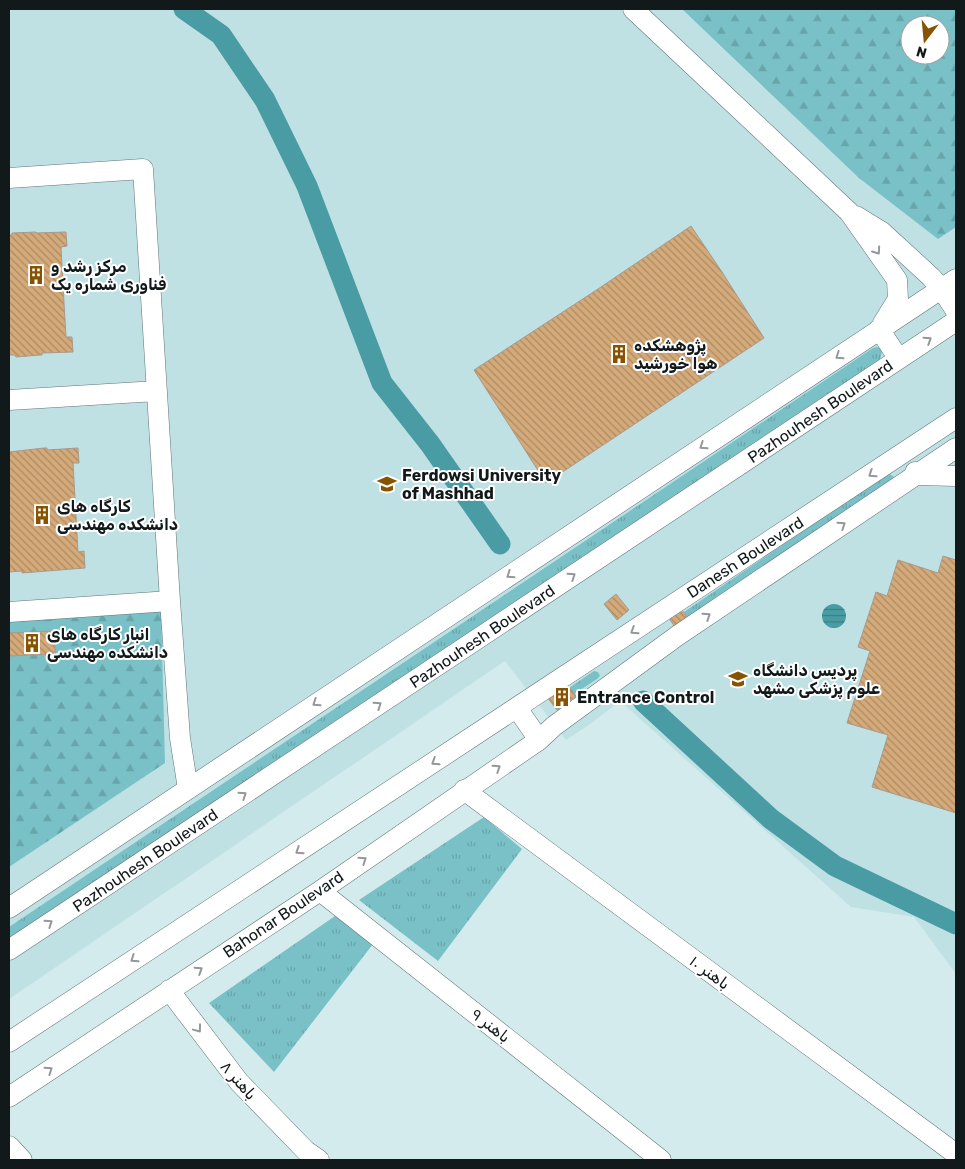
<svg xmlns="http://www.w3.org/2000/svg" width="965" height="1169" viewBox="0 0 965 1169" font-family="Rubik,'Noto Sans Arabic',sans-serif">
	<defs>
		<pattern id="grass-tufts" width="24" height="20" patternUnits="userSpaceOnUse" patternTransform="scale(1.25)"><rect width="24" height="20" fill="#79c1c7"/><path d="M3 7l-1-3M5 7V3M7 7l1-3M15 17l-1-3M17 17v-4M19 17l1-3" fill="none" stroke="#68a5aa"/></pattern>
		<pattern id="forest-firs" width="22" height="20" patternUnits="userSpaceOnUse" patternTransform="scale(1.25)"><rect width="22" height="20" fill="#79c1c7"/><path d="M5 1l3.5 6h-7zM16 11l3.5 6h-7z" fill="#68a5aa"/></pattern>
		<pattern id="water-rules" width="6" height="5" patternUnits="userSpaceOnUse" patternTransform="scale(1.25)"><rect width="6" height="5" fill="#499ca3"/><path d="M0 2.5h6" fill="none" stroke="#3b7e84"/></pattern>
		<pattern id="building-back-hatch" width="6" height="6" patternUnits="userSpaceOnUse" patternTransform="scale(1.25)"><rect width="6" height="6" fill="#d5aa7a"/><path d="M-1 5l2 2M0 0l6 6M5-1l2 2" fill="none" stroke="#ab8a63"/></pattern>
	</defs>
	<rect width="100%" height="100%" fill="#d4ebed"/>
	<path fill="#bfe1e4" fill-rule="evenodd" d="M 9,9 L 956,9 L 956,974 L 914,917 L 851,907 L 620,701 L 589,725 L 566,740 L 505,661 L 9,999 ZM 910,25 L 940,25 L 940,55 L 910,55 Z"/>
	<path fill="url(#grass-tufts)" d="M 877,347 L 880,348 L 882,352 L 880,359 L 9,942 L 9,927 L 873,348 Z
		M 890,474 L 894,477 L 890,483 L 688,619 L 684,612 L 884,476 Z
		M 594,671 L 598,672 L 600,676 L 597,679 L 574,694 L 569,688 Z
		M 484,817 L 522,849 L 438,961 L 359,900 Z
		M 335,916 L 373,944 L 274,1072 L 209,1003 Z"/>
	<path fill="url(#forest-firs)" fill-rule="evenodd" d="M 682,9 L 956,9 L 956,227 L 938,239 L 859,178 ZM 910,25 L 940,25 L 940,55 L 910,55 Z
		M 161,607 L 165,763 L 9,867 L 9,617 Z"/>
	<path fill="url(#water-rules)" d="M822 616a12 12 0 1 1 24 0a12 12 0 1 1-24 0Z"/>
	<g fill="none" stroke-linecap="round" stroke-linejoin="round">
		<path stroke="#499ca3" stroke-width="21" d="M 184,9 L 221,35 L 265,100 L 307,186 L 382,383 L 430,444 L 500,544
			M 643,701 L 771,819 L 835,866 L 956,924"/>
	</g>
	<path fill="url(#building-back-hatch)" stroke="#a79a8c" d="M 691,226 L 722,272 L 764,338 L 546,483 L 474,370 L 598,289 Z
		M 36,232 L 36,233 L 66,232 L 67,246 L 61,247 L 64,303 L 66,337 L 72,337 L 73,352 L 42,353 L 42,355 L 40,355 L 16,357 L 15,355 L 9,355 L 9,235 L 12,235 L 12,233 Z
		M 44,448 L 47,448 L 47,450 L 78,448 L 79,463 L 73,463 L 78,552 L 84,551 L 85,568 L 22,573 L 22,571 L 9,572 L 9,452 Z
		M 943,556 L 956,560 L 956,813 L 872,787 L 888,735 L 847,723 L 870,651 L 858,647 L 876,592 L 887,596 L 898,560 L 938,573 Z
		M 616,594 L 629,610 L 617,620 L 604,604 Z
		M 675,612 L 684,612 L 688,619 L 675,627 L 670,620 Z
		M 55,631 L 55,654 L 9,656 L 9,633 Z
		M 566,683 L 576,696 L 557,710 L 547,697 Z"/>
	<g fill="none" stroke-linecap="round" stroke-linejoin="round">
		<g stroke="#607577" stroke-width="21">
			<path id="minor" d="M 633,9 L 849,212 L 897,280 L 898,299 L 883,323
				M 9,178 L 143,169 L 170,601 L 180,738 L 188,789
				M 856,216 L 882,232 L 931,277 L 941,288 L 956,311
				M 879,329 L 899,359
				M 9,400 L 157,391
				M 915,472 L 917,475 L 956,476
				M 9,612 L 170,601
				M 517,708 L 539,740
				M 464,790 L 956,1154
				M 320,891 L 661,1160
				M 9,908 L 956,279
				M 9,950 L 956,321
				M 169,990 L 239,1082 L 306,1151 L 319,1160
				M 9,1042 L 956,418
				M 9,1097 L 320,891 L 539,740 L 554,726 L 677,636 L 956,448
				M 9,1146 L 22,1160"/>
		</g>
		<use href="#minor" stroke="#fff" stroke-width="20"/>
	</g>
	<defs><path id="oneway-chevron" d="M-2-3.5L2.5 0L-2 3.5" fill="none" stroke-width="1.6" stroke-linecap="round" stroke-linejoin="round" transform="scale(1.25)"/></defs>
	<g stroke="#949898">
		<use href="#oneway-chevron" transform="translate(877 251) rotate(55)"/>
		<use href="#oneway-chevron" transform="translate(928 340) rotate(-33)"/>
		<use href="#oneway-chevron" transform="translate(839 356) rotate(146)"/>
		<use href="#oneway-chevron" transform="translate(703 446) rotate(146)"/>
		<use href="#oneway-chevron" transform="translate(872 474) rotate(147)"/>
		<use href="#oneway-chevron" transform="translate(842 525) rotate(-34)"/>
		<use href="#oneway-chevron" transform="translate(510 575) rotate(146)"/>
		<use href="#oneway-chevron" transform="translate(572 576) rotate(-34)"/>
		<use href="#oneway-chevron" transform="translate(707 616) rotate(-34)"/>
		<use href="#oneway-chevron" transform="translate(634 631) rotate(147)"/>
		<use href="#oneway-chevron" transform="translate(316 703) rotate(146)"/>
		<use href="#oneway-chevron" transform="translate(378 705) rotate(-34)"/>
		<use href="#oneway-chevron" transform="translate(435 762) rotate(147)"/>
		<use href="#oneway-chevron" transform="translate(497 768) rotate(-34)"/>
		<use href="#oneway-chevron" transform="translate(243 795) rotate(-34)"/>
		<use href="#oneway-chevron" transform="translate(299 851) rotate(147)"/>
		<use href="#oneway-chevron" transform="translate(363 860) rotate(-35)"/>
		<use href="#oneway-chevron" transform="translate(49 923) rotate(-34)"/>
		<use href="#oneway-chevron" transform="translate(134 959) rotate(146)"/>
		<use href="#oneway-chevron" transform="translate(199 970) rotate(-33)"/>
		<use href="#oneway-chevron" transform="translate(198 1029) rotate(53)"/>
		<use href="#oneway-chevron" transform="translate(49 1070) rotate(-34)"/>
	</g>
	<defs>
		<g id="building-bare" transform="scale(1.5)"><path d="M-4-6H4V6H1V3H-1V6H-4ZM-2.5-4.3h1.7v1.8h-1.7ZM.8-4.3h1.7v1.8H.8ZM-2.5-1h1.7V.8h-1.7ZM.8-1h1.7V.8H.8Z" fill="#885300" stroke="#fff" stroke-width="2.5" paint-order="stroke"/></g>
		<g id="university-bare" transform="scale(1.5)"><path d="M0-5L7-2L0 1L-7-2ZM-4 1L0 2.5L4 1V4Q0 6-4 4Z" fill="#885300" stroke="#fff" stroke-width="2.5" paint-order="stroke"/></g>
	</defs>
	<g fill-rule="evenodd">
		<use href="#building-bare" x="36" y="275"/>
		<use href="#building-bare" x="619" y="354"/>
		<use href="#university-bare" x="387" y="484"/>
		<use href="#building-bare" x="42" y="515"/>
		<use href="#building-bare" x="32" y="643"/>
		<use href="#university-bare" x="738" y="679"/>
		<use href="#building-bare" x="562" y="697"/>
	</g>
	<g text-anchor="middle" stroke-width="4" stroke-linejoin="round" paint-order="stroke">
		<g font-size="16" font-weight="bold" fill="#11191a" stroke="#fff" text-anchor="start">
			<text x="51" y="272">مرکز رشد و<tspan x="51" dy="18">فناوری شماره یک</tspan></text>
			<text x="634" y="351">پژوهشکده<tspan x="634" dy="18">هوا خورشید</tspan></text>
			<text x="402" y="481">Ferdowsi University<tspan x="402" dy="18">of Mashhad</tspan></text>
			<text x="57" y="512">کارگاه های<tspan x="57" dy="18">دانشکده مهندسی</tspan></text>
			<text x="47" y="640">انبار کارگاه های<tspan x="47" dy="18">دانشکده مهندسی</tspan></text>
			<text x="753" y="676">پردیس دانشگاه<tspan x="753" dy="18">علوم پزشکی مشهد</tspan></text>
			<text x="577" y="703">Entrance Control</text>
		</g>
		<g font-size="16" fill="#11191a" stroke="#fff">
			<text transform="translate(820 411) rotate(-34)" y="6">Pazhouhesh Boulevard</text>
			<text transform="translate(745 557) rotate(-33)" y="6">Danesh Boulevard</text>
			<text transform="translate(482 636) rotate(-34)" y="6">Pazhouhesh Boulevard</text>
			<text transform="translate(145 860) rotate(-34)" y="6">Pazhouhesh Boulevard</text>
			<text transform="translate(283 914) rotate(-34)" y="6">Bahonar Boulevard</text>
			<text transform="translate(710 972) rotate(36)" y="6">باهنر ۱۰</text>
			<text transform="translate(491 1025) rotate(38)" y="6">باهنر ۹</text>
			<text transform="translate(239 1080) rotate(49)" y="6">باهنر ۸</text>
		</g>
	</g>
	<rect width="965" height="1169" fill="none" stroke="#11191a" stroke-width="20"/>
	<g transform="translate(925 40) rotate(196)"><circle r="24" fill="#ffffff" stroke="#a0a3a3"/>
	<path d="M0-4L9 19L0 12L-9 19Z" fill="#885300"/>
	<text y="-8" font-size="14" font-weight="bold" text-anchor="middle" fill="#11191a">N</text>
	</g>
</svg>
